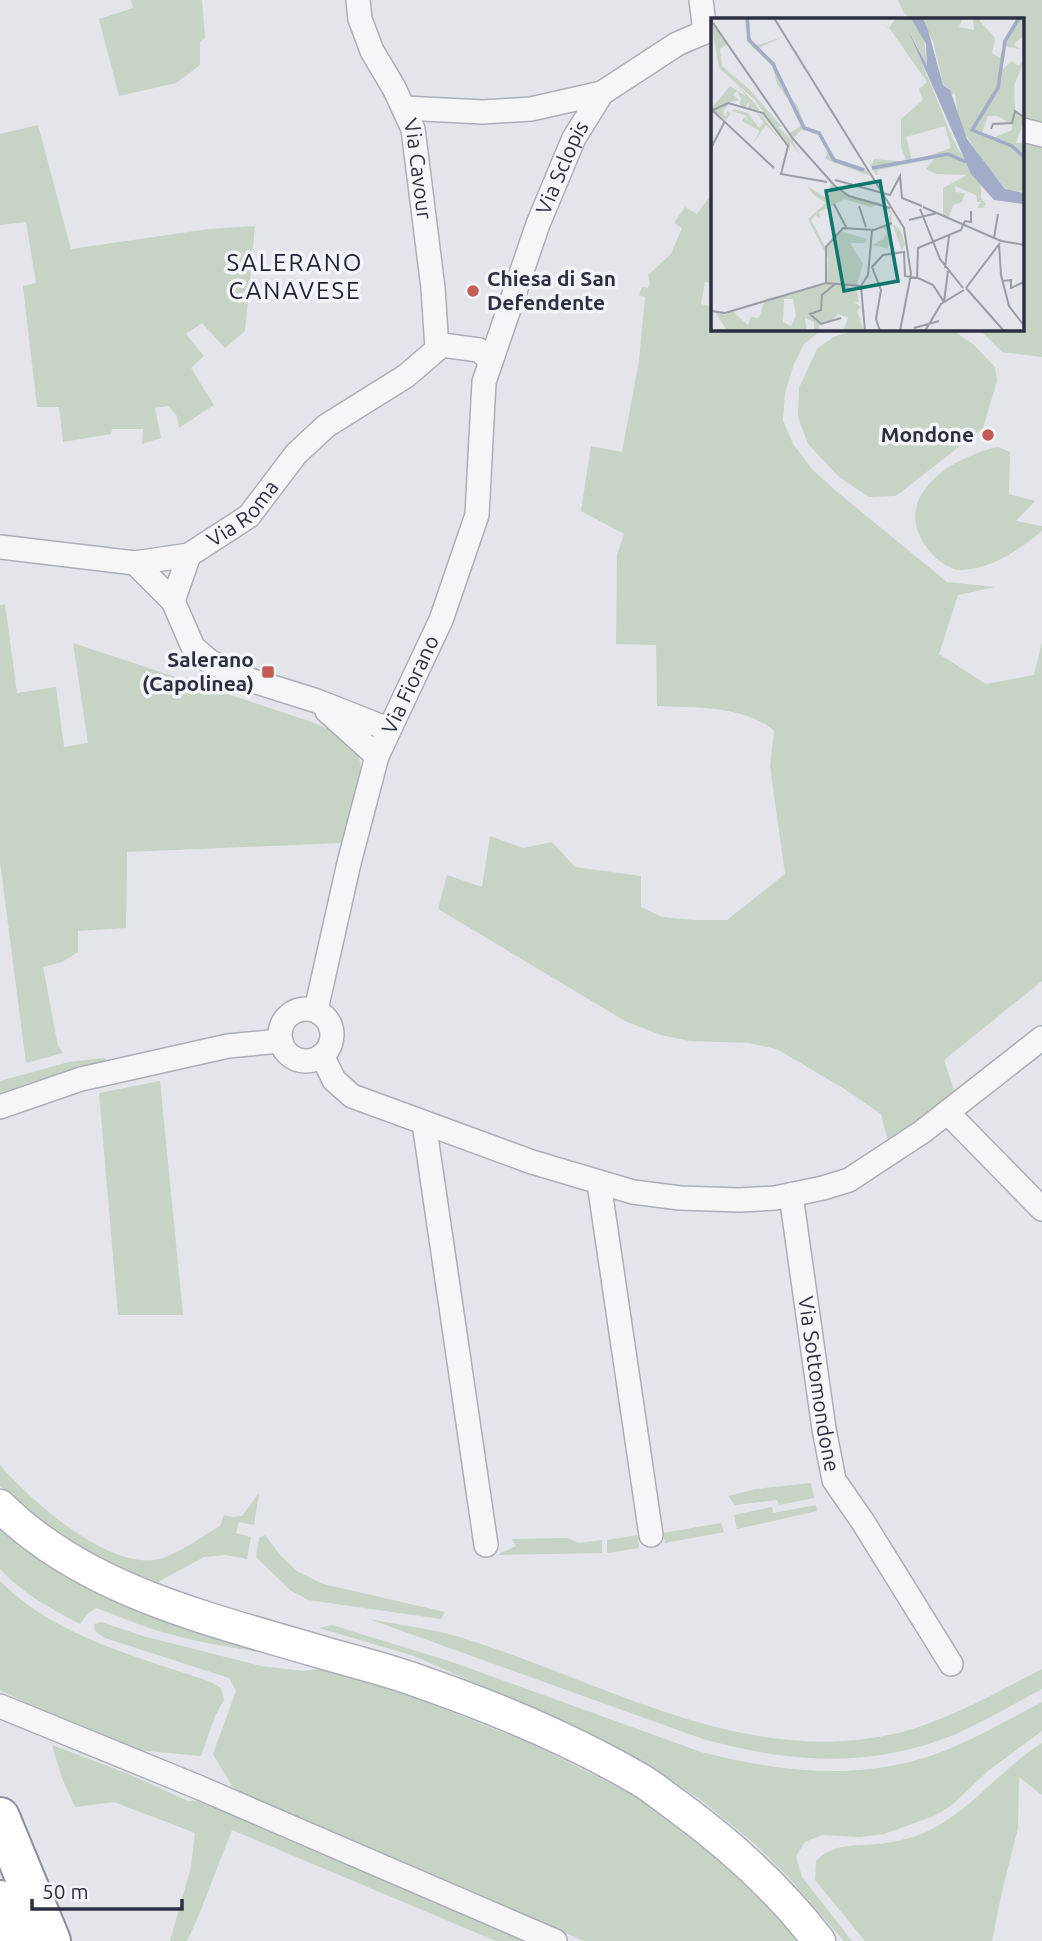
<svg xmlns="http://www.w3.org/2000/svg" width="1042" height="1941" viewBox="0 0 1042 1941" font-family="Ubuntu,sans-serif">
	<rect width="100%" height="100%" fill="#e3e5ea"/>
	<path fill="#c6d3c5" d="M 131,0 L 202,0 L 205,38 L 200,42 L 200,65 L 176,83 L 119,96 L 99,19 L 133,8 Z
		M 898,0 L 1042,0 L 1042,127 L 1023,121 L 1023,19 L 911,19 L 904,13 Z
		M 38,125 L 71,249 L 209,229 L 255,226 L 245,331 L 225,348 L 202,323 L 186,334 L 204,356 L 191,368 L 214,405 L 179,428 L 177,416 L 168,406 L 155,408 L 161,438 L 142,444 L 143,429 L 112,429 L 111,434 L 63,442 L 59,407 L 37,407 L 23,286 L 36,283 L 26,222 L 0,225 L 0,134 Z
		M 1023,136 L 1042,141 L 1042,357 L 1002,352 L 979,329 L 1023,329 Z
		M 713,192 L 713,283 L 705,282 L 701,304 L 713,307 L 713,329 L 823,329 L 804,344 L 794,364 L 785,393 L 783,420 L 793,444 L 813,470 L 836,491 L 947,582 L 995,587 L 958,595 L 939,654 L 986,684 L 1034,675 L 1042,642 L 1042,981 L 944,1060 L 956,1096 L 928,1112 L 897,1141 L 887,1138 L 881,1114 L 843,1088 L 777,1049 L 749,1043 L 690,1041 L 661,1035 L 625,1021 L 438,909 L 447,875 L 482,887 L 490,836 L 523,848 L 552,842 L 575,867 L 641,876 L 641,907 L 662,917 L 694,920 L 727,920 L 785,874 L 770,766 L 774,731 C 744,705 695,708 657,706 L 656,645 L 616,644 L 617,555 L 624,534 L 581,511 L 591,446 L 622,452 L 639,361 L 645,297 L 639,295 L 642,287 L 648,288 L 650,283 L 648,275 L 671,254 L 682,228 L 674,223 L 685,207 L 697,214 Z
		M 860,329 L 951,329 L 974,345 L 995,367 L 997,381 L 983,428 L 896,496 L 869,497 L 839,477 L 808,444 L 798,417 L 799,388 L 817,349 L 833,337 Z
		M 998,447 L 1010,452 L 1009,494 L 1035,501 L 1016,521 L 1042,526 L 1042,531 C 1019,550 992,569 961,570 C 952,570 939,562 933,555 C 884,502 947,458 998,447 Z
		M 5,604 L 17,693 L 56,687 L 64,747 L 88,743 L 73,643 L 312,722 C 327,729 344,735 354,748 C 372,770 348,820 341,843 L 127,852 L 126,928 L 78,931 L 78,952 L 62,962 L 43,967 L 58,1046 L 63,1053 L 26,1063 L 0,862 L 0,605 Z
		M 103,1058 L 110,1061 L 64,1072 L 0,1095 L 0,1081 L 69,1062 Z
		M 160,1081 L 183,1315 L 118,1315 L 99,1093 Z
		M 0,1465 C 30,1500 113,1575 163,1558 C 183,1551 202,1536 220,1526 L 224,1515 L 232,1517 L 242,1516 L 259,1493 L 254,1525 L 239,1522 L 236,1533 L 251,1537 L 247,1559 L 225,1555 L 204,1557 L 158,1582 C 99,1563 45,1530 0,1486 Z
		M 811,1483 L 814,1498 L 779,1505 L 777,1500 L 735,1505 L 728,1496 L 756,1489 Z
		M 816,1505 L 817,1511 L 737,1529 L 734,1515 L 772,1507 L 773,1513 Z
		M 721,1523 L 724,1532 L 665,1543 L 663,1533 Z
		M 0,1529 L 26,1548 L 286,1656 C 241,1649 196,1643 152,1629 C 133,1623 115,1614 96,1608 L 88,1613 L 80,1624 C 51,1609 23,1594 0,1569 Z
		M 265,1535 L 281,1556 L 297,1571 L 323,1584 L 445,1612 L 441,1619 L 308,1600 L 290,1590 L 256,1557 L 259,1538 Z
		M 638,1535 L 639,1548 L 607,1553 L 607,1540 Z
		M 567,1538 L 579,1543 L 602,1540 L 602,1553 L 497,1555 L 516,1546 L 512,1539 Z
		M 0,1581 C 55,1637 139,1657 211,1682 L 221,1688 L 224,1700 L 215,1716 L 201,1756 L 136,1750 L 35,1707 L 0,1690 Z
		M 369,1619 C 400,1625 433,1629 463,1638 C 605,1682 748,1771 902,1732 C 951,1719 997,1692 1042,1669 L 1042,1689 C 1014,1704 985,1721 956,1734 C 871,1769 790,1763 703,1739 Z
		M 101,1622 L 143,1636 L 261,1666 L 303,1671 L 322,1669 L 403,1693 L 530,1743 L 638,1797 L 691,1831 L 733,1864 L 805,1941 L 584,1941 L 360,1843 L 246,1796 L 232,1786 L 213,1754 L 236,1691 L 229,1678 L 105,1638 L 95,1631 L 94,1624 Z
		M 332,1625 L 452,1662 L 701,1752 C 775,1771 852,1781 927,1757 C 967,1744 1005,1721 1042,1702 L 1042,1731 L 988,1771 L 952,1805 L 934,1816 L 884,1834 L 860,1837 L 822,1835 L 805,1842 L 796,1856 L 802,1877 L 852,1941 L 844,1941 L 791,1880 L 757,1846 L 701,1800 L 651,1768 L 498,1693 L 414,1656 L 319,1628 Z
		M 1042,1743 L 1042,1795 L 1019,1777 L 1018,1828 L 1002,1891 L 992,1941 L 865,1941 L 815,1880 L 816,1861 C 835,1841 861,1847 886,1843 C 900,1841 920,1836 932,1829 C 973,1808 1003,1767 1042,1743 Z
		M 52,1745 L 131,1775 L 188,1801 L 196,1801 L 229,1809 L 527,1941 L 496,1941 L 232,1830 L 198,1917 L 187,1941 L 170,1941 L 191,1867 L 195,1833 L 114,1802 L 75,1807 L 62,1778 Z"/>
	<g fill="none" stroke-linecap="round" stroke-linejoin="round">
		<g stroke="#acaeb7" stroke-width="26">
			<g id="minor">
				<path id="s1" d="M 358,0 L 360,19 L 372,51 L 394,88 L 413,129 L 433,288 L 437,349"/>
				<path d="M 701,0 L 705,32"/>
				<path d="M 404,108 L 483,112 L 531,109 L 602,93"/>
				<path d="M 1023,130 L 1042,135"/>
				<path id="s2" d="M 0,547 L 135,563 L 189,555 L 249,516 L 296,454 L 326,426 L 406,376 L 442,345 L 479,350 L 491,361"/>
				<path d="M 135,563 L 173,601 L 193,647 L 209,661 L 247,679 L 317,701 L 388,729"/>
				<path d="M 173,601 L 189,555"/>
				<path d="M 327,711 L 377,756"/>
				<circle cx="306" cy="1035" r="26"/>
				<path id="s3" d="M 316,1010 L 349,863 L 377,756 L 441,620 L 477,515 L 484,382 L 538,224 L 574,138 L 602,93 L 677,44 L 705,32"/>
				<path d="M 322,1055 L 334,1080 L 352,1096 L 532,1162 L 633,1192 L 680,1198 L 740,1200 L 775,1198 L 823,1188 L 849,1180 L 922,1132 L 1042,1038"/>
				<path d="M 0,1107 L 81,1079 L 228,1046 L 281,1041"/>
				<path d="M 948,1113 L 1042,1209"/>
				<path d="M 424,1123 L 486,1545"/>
				<path d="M 599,1183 L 651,1535"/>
				<path id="s4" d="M 791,1195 L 824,1429 L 834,1480 L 863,1522 L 951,1664"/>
				<path d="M 0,1706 L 198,1787 L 555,1941"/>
			</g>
		</g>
		<g stroke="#acaeb7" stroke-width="35">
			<path id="secondary" d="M 0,1506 C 83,1589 205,1618 314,1650 C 350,1661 386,1669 421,1682 C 496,1708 570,1739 639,1779 C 651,1786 662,1795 673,1803 C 727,1842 779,1889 819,1941"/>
		</g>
		<g stroke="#8c8fa0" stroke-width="42">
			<path id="motorway" d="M 0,1817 L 51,1941
				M 0,1900 L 17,1941"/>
		</g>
		<use href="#minor" stroke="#f6f6f9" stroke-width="23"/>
		<use href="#secondary" stroke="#fff" stroke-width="32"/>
		<use href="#motorway" stroke="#fff" stroke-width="38"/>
	</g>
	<g fill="#c45b54" stroke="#f3f4f8" stroke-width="2.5">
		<circle cx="473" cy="291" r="7"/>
		<circle cx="988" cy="435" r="7"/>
		<rect x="261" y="665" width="14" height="14" rx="3.5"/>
	</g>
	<g text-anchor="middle" stroke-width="7" stroke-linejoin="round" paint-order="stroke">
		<g font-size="21" fill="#2c2f41" stroke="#f3f4f8">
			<text dy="7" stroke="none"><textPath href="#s3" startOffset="884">Via Sclopis</textPath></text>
			<text dy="7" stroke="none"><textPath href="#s1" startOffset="182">Via Cavour</textPath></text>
			<text dy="7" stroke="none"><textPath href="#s2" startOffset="259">Via Roma</textPath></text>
			<text dy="7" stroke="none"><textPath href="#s3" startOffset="340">Via Fiorano</textPath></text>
			<text dy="7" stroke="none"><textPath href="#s4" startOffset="191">Via Sottomondone</textPath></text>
		</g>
		<g font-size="21" font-weight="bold" fill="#2c2f41" stroke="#f3f4f8" text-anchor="end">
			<text x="487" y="286" text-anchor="start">Chiesa di San<tspan x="487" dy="24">Defendente</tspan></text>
			<text x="974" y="442">Mondone</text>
			<text x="254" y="667">Salerano<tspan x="254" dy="24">(Capolinea)</tspan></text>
		</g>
		<g font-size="24" letter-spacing="2" fill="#1e2132" stroke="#f3f4f8">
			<text x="295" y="271">SALERANO<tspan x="295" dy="28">CANAVESE</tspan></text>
		</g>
	</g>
	<g transform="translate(711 18)">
		<rect width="313" height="313" fill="#e3e5ea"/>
		<path d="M 36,0 L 39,4 L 39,21 L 43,28 L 72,19 L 45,31 L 64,44 L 71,70 L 86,87 L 95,111 L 110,115 L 123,140 L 154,150 L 159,158 L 114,141 L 118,132 L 108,116 L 91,111 L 82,121 L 79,115 L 91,107 L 86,94 L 66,66 L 61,46 L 42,30 L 37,21 ZM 185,0 L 200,0 L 213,21 L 216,49 L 198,12 L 242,122 L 270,168 L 270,180 L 275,186 L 272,190 L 266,190 L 270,184 L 266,184 L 265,177 L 244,168 L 245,174 L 254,175 L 251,184 L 242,187 L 238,199 L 232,197 L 232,170 L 256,157 L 225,156 L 215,151 L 223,141 L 167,152 L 166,158 L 156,142 L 161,147 L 163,141 L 196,144 L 190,129 L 190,101 L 212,82 L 208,71 L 216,64 L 179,11 L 163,2 L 178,10 ZM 234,108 L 240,130 L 201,143 L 195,119 ZM 209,0 L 252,0 L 248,9 L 263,12 L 262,0 L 266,0 L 284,20 L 281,35 L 289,40 L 292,30 L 291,52 L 301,43 L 307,48 L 313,43 L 303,68 L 304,92 L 313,102 L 305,125 L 313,125 L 313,174 L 296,172 L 273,145 L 248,106 L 244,75 L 240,77 L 247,105 L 242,102 L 232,70 L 240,72 L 232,66 L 222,23 ZM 277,98 L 287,98 L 301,107 L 301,112 L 284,119 L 271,115 ZM 306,0 L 313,0 L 313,23 L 311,19 L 303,26 L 309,31 L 293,28 ZM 0,4 L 17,26 L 9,31 L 11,48 L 38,71 L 71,109 L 67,109 L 81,122 L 89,137 L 79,124 L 79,133 L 44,82 L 8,50 ZM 26,66 L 45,87 L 48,91 L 48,92 L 37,91 L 39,82 L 34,90 L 28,86 L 30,81 L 26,73 L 22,77 L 28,82 L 19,84 L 12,94 L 15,99 L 16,93 L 20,95 L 15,102 L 0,91 L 19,68 L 35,78 ZM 23,91 L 37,95 L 48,110 L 53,105 L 44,93 L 50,97 L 71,123 L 55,107 L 41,127 L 49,113 L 31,103 L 33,99 L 37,103 L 34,97 L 21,93 ZM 120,166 L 137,178 L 169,185 L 177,190 L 181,195 L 180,205 L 175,206 L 180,196 L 171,186 L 160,189 L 133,181 L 108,194 L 109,201 L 105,197 L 100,202 L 115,230 L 130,213 L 156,221 L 154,225 L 139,225 L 152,246 L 146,267 L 133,266 L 147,275 L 148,284 L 143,284 L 150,289 L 146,293 L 153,313 L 132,313 L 137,300 L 127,296 L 118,305 L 109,306 L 107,313 L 103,313 L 103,304 L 94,300 L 96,313 L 16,313 L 3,292 L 14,297 L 21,293 L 37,307 L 40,299 L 48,300 L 54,281 L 116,266 L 117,240 L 97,201 L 115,185 L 103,177 L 96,168 L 117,181 ZM 73,281 L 82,281 L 85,298 L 80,308 L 72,304 ZM 179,206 L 188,210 L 190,214 L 194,226 L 191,233 L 182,208 L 176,209 L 184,234 L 177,226 L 177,231 L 161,227 L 172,221 L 176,214 L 172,210 Z" fill="#c6d3c5" fill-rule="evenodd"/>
		<path d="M 200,0 L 212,1 L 217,12 L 232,67 L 239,72 L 256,121 L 294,171 L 313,175 L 313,186 L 283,182 L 260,156 L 197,12 L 216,48 L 215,26 Z" fill="#a2abc7"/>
		<path fill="none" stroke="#a2abc7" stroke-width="3.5" d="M 36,0 L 38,22 L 62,46 L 93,110 L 108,115 L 123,142 L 153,152M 308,0 L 294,23 L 287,70 L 261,112 L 301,128 L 314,140M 161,150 L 237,136 L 255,144"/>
		<path fill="none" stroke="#9a9ca6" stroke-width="2" d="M 63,0 L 193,210 L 200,256 L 189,313M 0,2 L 82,121 L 123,167 L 138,178 L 179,190M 0,91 L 63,150M 2,92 L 17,85 L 52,95 L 77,128 L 70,156 L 116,164M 280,111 L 282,106 L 301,105 L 304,93 L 314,100M 0,130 L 14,103M 124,162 L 179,177 L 189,158 L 191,180 L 211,188M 123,186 L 135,209M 148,188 L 155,209M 212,189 L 290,223 L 314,227M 209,191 L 229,241 L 252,270M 198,202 L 226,195M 252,207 L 254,203 L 260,204 L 260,193M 283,220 L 287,196M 288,226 L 290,257 L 298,288 L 314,309M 161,249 L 172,237 L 193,234 L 194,258 L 206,260 L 207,230 L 250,212 L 252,207M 161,249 L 170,272 L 165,301 L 169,313M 234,250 L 238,218M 207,260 L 222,267 L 233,284M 291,263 L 300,262 L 300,270 L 313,264M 115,265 L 115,229 L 132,210 L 163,212 L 181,205M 124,266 L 111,277 L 110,292 L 99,296 L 110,306 L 130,300M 150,268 L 157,257 L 161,212M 150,268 L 154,313M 255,270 L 289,225M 255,270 L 293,313M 233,284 L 237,253M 0,293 L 14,295 L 115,265 L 150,268M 203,310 L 228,303M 214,313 L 230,286 L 253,272"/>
		<path fill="#0f766e" fill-opacity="0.15" stroke="#0f766e" stroke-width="3.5" d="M 169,163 L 187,263 L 133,273 L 115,173 Z"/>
		<rect width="313" height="313" fill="none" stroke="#2c2f41" stroke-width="3.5"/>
	</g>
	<path d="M32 1899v10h150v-10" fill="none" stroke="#2c2f41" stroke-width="3.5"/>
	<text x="42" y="1899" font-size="21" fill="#2c2f41" stroke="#f3f4f8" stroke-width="5" paint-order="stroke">50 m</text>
</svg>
